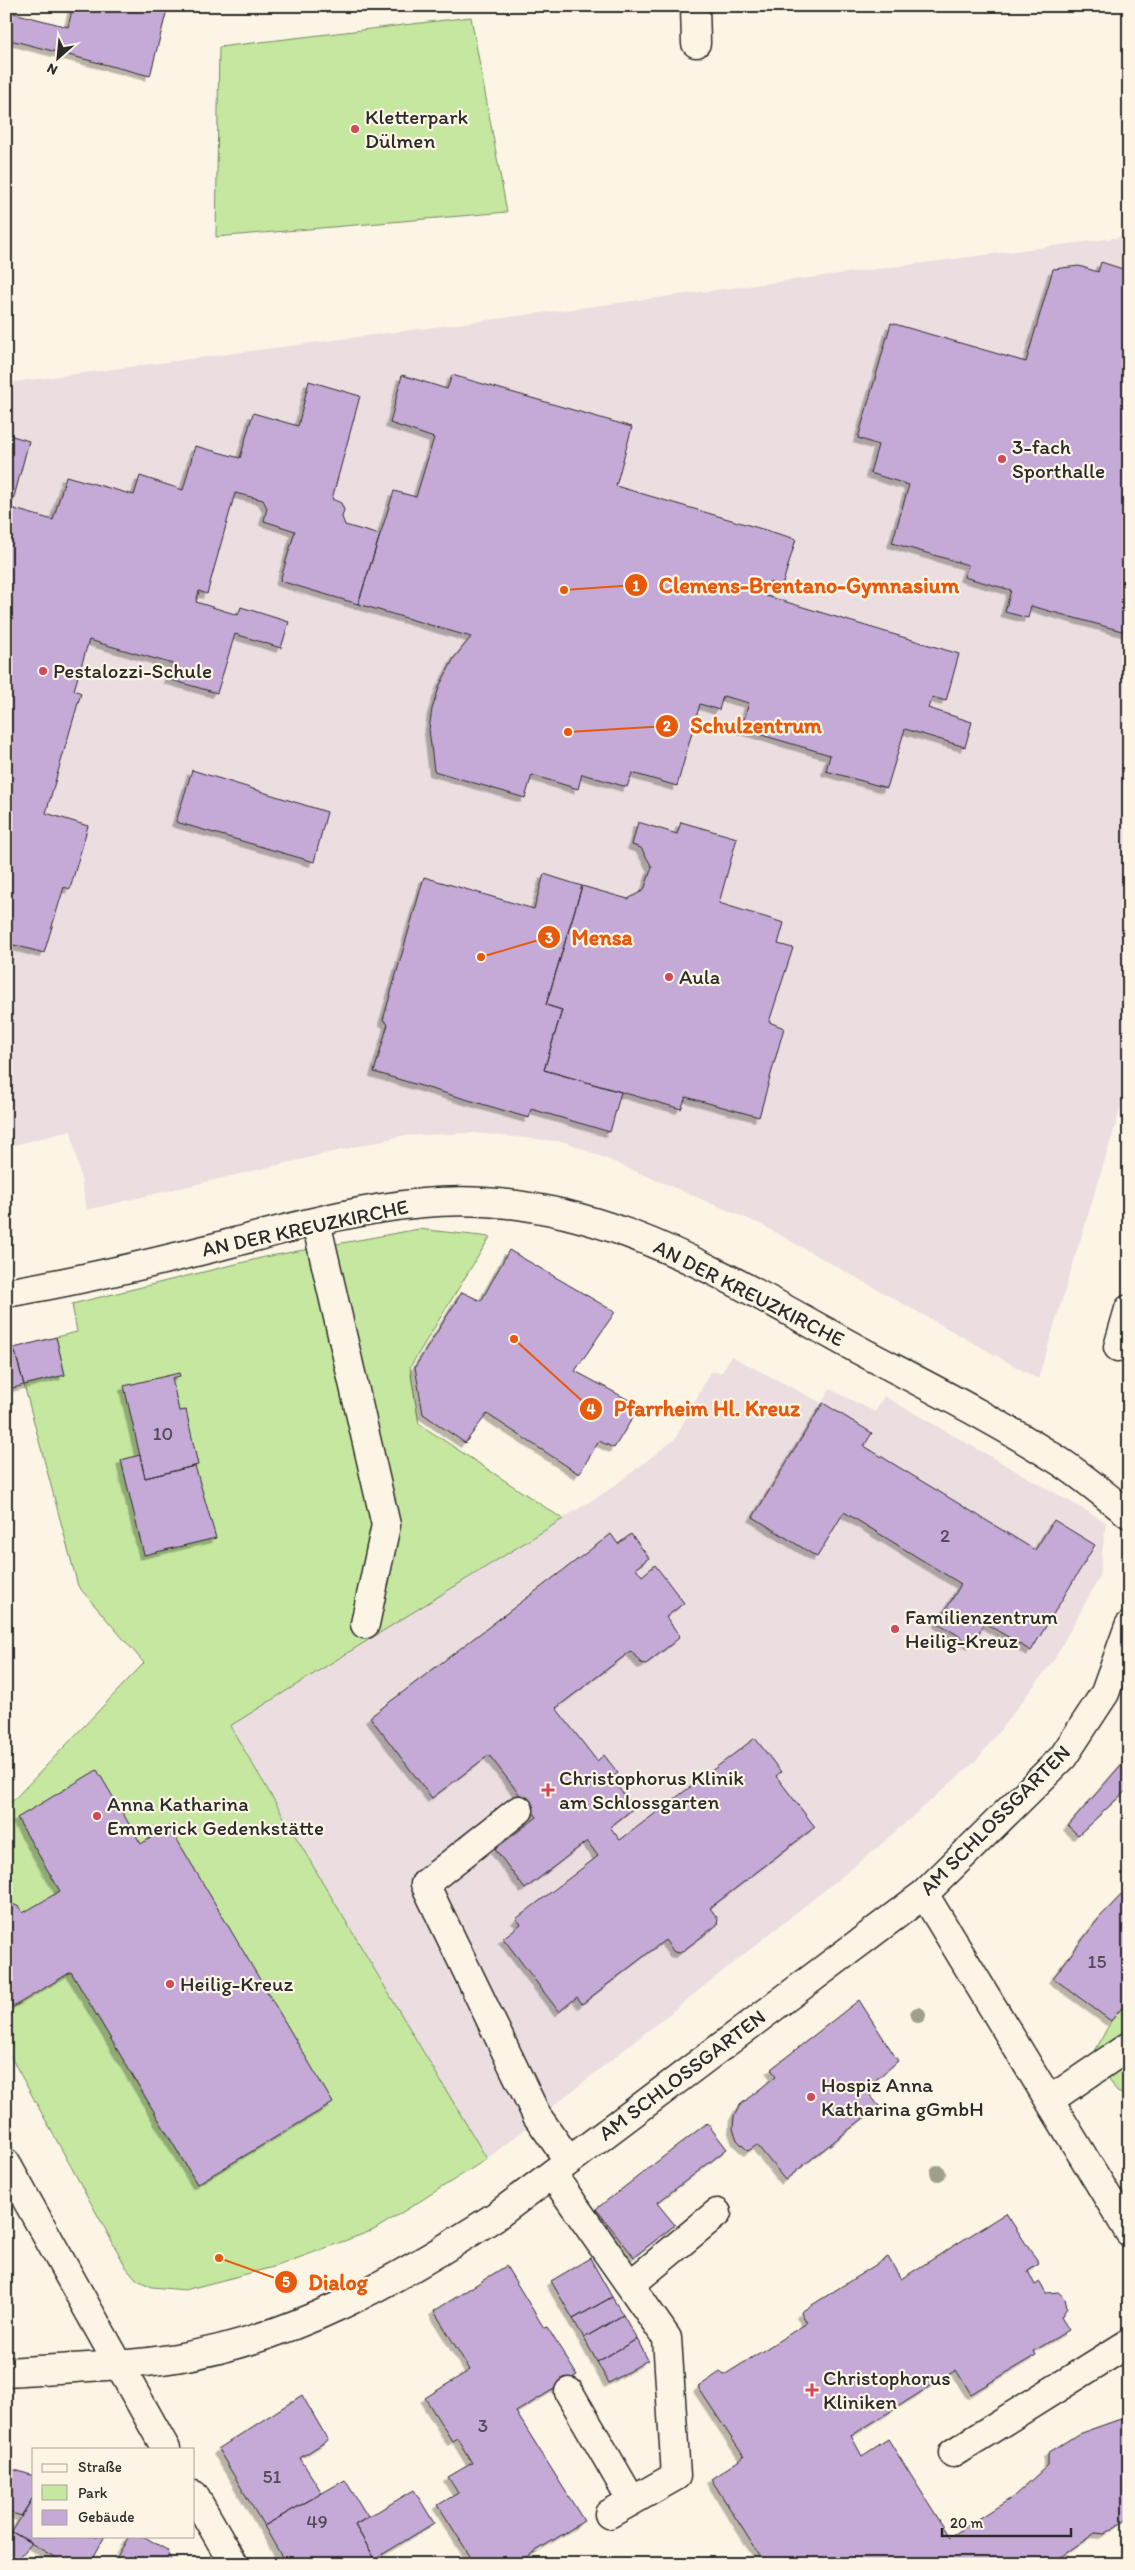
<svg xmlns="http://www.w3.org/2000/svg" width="1135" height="2570" viewBox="0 0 1135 2570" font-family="Itim,sans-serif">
	<defs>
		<filter id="shadow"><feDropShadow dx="-4.5" dy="4.5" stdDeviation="0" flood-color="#0004"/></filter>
	</defs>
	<rect width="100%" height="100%" fill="#fcf5e5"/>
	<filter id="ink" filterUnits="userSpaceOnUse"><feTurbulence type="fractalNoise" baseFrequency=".02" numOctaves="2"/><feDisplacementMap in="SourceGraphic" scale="10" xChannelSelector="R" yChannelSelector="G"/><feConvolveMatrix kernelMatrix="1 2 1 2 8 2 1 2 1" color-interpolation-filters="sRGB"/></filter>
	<g filter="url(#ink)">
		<path fill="#ecdee0" d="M 1129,236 L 1129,1081 L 1038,1379 L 760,1224 L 566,1142 L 473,1133 L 401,1136 L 87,1210 L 71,1131 L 6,1147 L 6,383 Z
			M 731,1356 L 822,1403 L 830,1389 L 875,1412 L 884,1396 L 1106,1522 L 1099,1578 L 1054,1660 L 977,1760 L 870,1854 L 487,2159 L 230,1725 L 610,1489 L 675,1439 L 710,1372 L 722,1372 Z"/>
		<path fill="#c5e7a0" stroke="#788966" d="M 471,17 L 507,212 L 216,237 L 219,47 Z
			M 419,1229 L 490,1237 L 410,1367 L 419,1424 L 563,1519 L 230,1726 L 487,2159 L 374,2230 L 277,2266 L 185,2290 L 152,2287 L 137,2280 L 126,2267 L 6,2048 L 6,1808 L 144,1663 L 78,1586 L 24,1385 L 65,1375 L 56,1337 L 77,1332 L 72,1304 L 265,1257 Z
			M 1129,1999 L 1129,2097 L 1117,2092 L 1094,2053 L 1111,2021 Z"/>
		<path fill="#c5a9d6" stroke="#2b2b2b" filter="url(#shadow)" d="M 73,6 L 168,6 L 150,76 L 6,39 L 6,11 L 68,27 Z
			M 1101,262 L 1129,271 L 1129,633 L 1031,606 L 1028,618 L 1005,612 L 1011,590 L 964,577 L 968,565 L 892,543 L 909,485 L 870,473 L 878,445 L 858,438 L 891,323 L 1026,362 L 1053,269 L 1079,266 L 1098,272 Z
			M 402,375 L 447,389 L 452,375 L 632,427 L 616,486 L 796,539 L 782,586 L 768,582 L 763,595 L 959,654 L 946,701 L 932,697 L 928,708 L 972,722 L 965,747 L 905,729 L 887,788 L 826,771 L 830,755 L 741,729 L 749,703 L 723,696 L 719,710 L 700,704 L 677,786 L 632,773 L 627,787 L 582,774 L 578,789 L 532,775 L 525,798 L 434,771 L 429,729 L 432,709 L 440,685 L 454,658 L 471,637 L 358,604 L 394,491 L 416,497 L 434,438 L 390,423 Z
			M 309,381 L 360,396 L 332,499 L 341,503 L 344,510 L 342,517 L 345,525 L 380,535 L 358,604 L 280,581 L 295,531 L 264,521 L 267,508 L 263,500 L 235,493 L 207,594 L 199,591 L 196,602 L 238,615 L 241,607 L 289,622 L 281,648 L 235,634 L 217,693 L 168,679 L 173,664 L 89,640 L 74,690 L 81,693 L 46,813 L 88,826 L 70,889 L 64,887 L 44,953 L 6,943 L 6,434 L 29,441 L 11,508 L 53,520 L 66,476 L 134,495 L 140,476 L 183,490 L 195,446 L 240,458 L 253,413 L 298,426 Z
			M 192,770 L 327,812 L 314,862 L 176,822 Z
			M 638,822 L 677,834 L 681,822 L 737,838 L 719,903 L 784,923 L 778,944 L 793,948 L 769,1022 L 784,1028 L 759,1117 L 686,1097 L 681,1109 L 544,1070 L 562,1010 L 546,1005 L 582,886 L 628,899 L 644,890 L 652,867 L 641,848 L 632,845 Z
			M 544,874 L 582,886 L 546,1005 L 562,1010 L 544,1070 L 621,1092 L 610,1132 L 531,1109 L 529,1118 L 374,1072 L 388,1024 L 383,1020 L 424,877 L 534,909 Z
			M 509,1250 L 615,1312 L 575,1371 L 640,1406 L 614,1448 L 599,1441 L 579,1474 L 487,1414 L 465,1443 L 423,1414 L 415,1367 L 462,1292 L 481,1301 Z
			M 56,1337 L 65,1375 L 24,1385 L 14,1348 Z
			M 14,1348 L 24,1385 L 6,1390 L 6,1350 Z
			M 179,1373 L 180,1376 L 172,1378 L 179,1411 L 186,1410 L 198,1465 L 145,1478 L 124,1386 Z
			M 823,1403 L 872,1433 L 864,1446 L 1035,1550 L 1054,1520 L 1095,1545 L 1031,1651 L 985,1623 L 972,1644 L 938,1623 L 961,1584 L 844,1512 L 817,1557 L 753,1517 Z
			M 140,1455 L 145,1478 L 195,1466 L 216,1538 L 144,1555 L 121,1460 Z
			M 611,1534 L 618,1544 L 631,1534 L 649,1558 L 636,1568 L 642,1576 L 655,1565 L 684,1603 L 666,1617 L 679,1635 L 678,1639 L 646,1664 L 641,1663 L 631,1651 L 556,1708 L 597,1761 L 604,1755 L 618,1773 L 611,1778 L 634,1808 L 610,1827 L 620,1840 L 755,1738 L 781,1772 L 776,1776 L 815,1827 L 710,1908 L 718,1919 L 717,1925 L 680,1953 L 674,1952 L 665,1940 L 582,2004 L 577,1997 L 559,2012 L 503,1938 L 521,1924 L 516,1919 L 598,1856 L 587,1841 L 525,1889 L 495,1849 L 537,1817 L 489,1755 L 432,1798 L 370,1717 Z
			M 1127,1758 L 1129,1788 L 1078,1835 L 1068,1826 Z
			M 97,1770 L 141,1844 L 169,1826 L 333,2103 L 197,2184 L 71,1972 L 13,2007 L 6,1996 L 6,1901 L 19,1907 L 23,1913 L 60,1891 L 17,1818 Z
			M 1129,1887 L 1129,1999 L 1111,2021 L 1053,1978 L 1099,1918 Z
			M 859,2000 L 898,2061 L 865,2089 L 879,2106 L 785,2180 L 757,2145 L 748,2151 L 737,2140 L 733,2129 L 734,2116 L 740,2105 L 776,2076 L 771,2069 Z
			M 707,2123 L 727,2149 L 657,2203 L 675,2225 L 634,2257 L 596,2209 Z
			M 1006,2213 L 1039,2264 L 1028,2271 L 1035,2285 L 1040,2282 L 1046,2293 L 1058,2292 L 1065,2298 L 1067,2308 L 1061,2317 L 1069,2330 L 1034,2351 L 1036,2355 L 971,2394 L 956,2370 L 851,2436 L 862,2456 L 888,2439 L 950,2537 L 1013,2497 L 1048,2465 L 1048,2453 L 1078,2434 L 1129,2416 L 1129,2517 L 1105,2534 L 1095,2533 L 1055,2561 L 1057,2564 L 765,2564 L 711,2479 L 744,2457 L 698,2387 L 720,2372 L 724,2375 L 807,2323 L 801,2312 L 888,2257 L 901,2279 Z
			M 590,2258 L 612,2297 L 573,2319 L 551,2281 Z
			M 506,2266 L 544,2328 L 547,2327 L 577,2375 L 516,2412 L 584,2521 L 515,2564 L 475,2564 L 438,2505 L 458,2493 L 448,2477 L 472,2463 L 457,2438 L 452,2441 L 425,2398 L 470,2370 L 434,2311 Z
			M 612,2297 L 623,2315 L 584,2338 L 573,2319 Z
			M 623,2315 L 637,2339 L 597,2362 L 584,2338 Z
			M 637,2339 L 648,2360 L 609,2383 L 597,2362 Z
			M 302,2395 L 328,2440 L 300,2458 L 322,2493 L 264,2526 L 218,2449 Z
			M 6,2467 L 34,2476 L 34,2496 L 21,2516 L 6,2511 Z
			M 345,2480 L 368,2517 L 355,2525 L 375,2559 L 367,2564 L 286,2564 L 264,2526 Z
			M 414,2490 L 434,2523 L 375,2559 L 355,2525 Z
			M 34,2496 L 34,2536 L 105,2536 L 89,2564 L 66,2564 L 12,2532 Z
			M 12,2532 L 32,2543 L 14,2564 L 6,2564 L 6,2539 Z
			M 129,2536 L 143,2536 L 167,2550 L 174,2564 L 113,2564 Z"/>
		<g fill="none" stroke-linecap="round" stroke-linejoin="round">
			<g stroke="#2b2b2b" stroke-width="31">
				<path id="minor" d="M 695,6 L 696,43
					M 316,1222 L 386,1525 L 365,1624
					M 6,1293 C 78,1281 149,1264 220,1246 C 286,1229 354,1209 423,1203 C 586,1187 722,1275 859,1350 C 925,1385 993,1419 1056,1459 C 1082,1475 1105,1496 1129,1514
					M 1118,1347 L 1129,1309
					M 519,1810 L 425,1884 L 537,2116 L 569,2161
					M 924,1894 L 1129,2232
					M 1050,2100 L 1129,2046
					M 6,2163 L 166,2449
					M 552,2174 L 667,2338 L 676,2476 L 609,2514
					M 630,2285 L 717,2213
					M 6,2372 C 63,2368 120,2367 176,2358 C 293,2339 398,2280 496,2216 L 924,1894 L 1063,1757 L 1105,1693 L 1129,1626
					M 569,2392 L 632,2501
					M 953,2453 L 1129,2343
					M 194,2495 L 234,2564"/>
			</g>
			<use href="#minor" stroke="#fcf5e5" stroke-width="28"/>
		</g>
		<g fill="#9ea08f">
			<circle cx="918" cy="2015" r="8"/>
			<circle cx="938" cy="2173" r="8"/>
		</g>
	</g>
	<g fill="#d1495b" stroke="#fcf5e5" stroke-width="2">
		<circle cx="355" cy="129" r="5"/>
		<circle cx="1002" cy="459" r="5"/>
		<circle cx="43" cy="671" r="5"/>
		<circle cx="669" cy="977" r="5"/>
		<circle cx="895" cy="1629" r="5"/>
		<path d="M545.5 1782.5h5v5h5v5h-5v5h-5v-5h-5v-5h5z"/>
		<circle cx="97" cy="1816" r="5"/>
		<circle cx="170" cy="1984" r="5"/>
		<circle cx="811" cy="2097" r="5"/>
		<path d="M809.5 2382.5h5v5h5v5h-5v5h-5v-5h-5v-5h5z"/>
	</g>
	<g text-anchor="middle" stroke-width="4.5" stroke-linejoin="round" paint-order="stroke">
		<g font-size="19" fill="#524a56">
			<text x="163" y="1440">10</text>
			<text x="945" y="1542">2</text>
			<text x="1097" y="1968">15</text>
			<text x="483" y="2432">3</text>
			<text x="272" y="2483">51</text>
			<text x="317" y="2528">49</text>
		</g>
		<g font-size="21" fill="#2b2b2b" stroke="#fcf5e5" text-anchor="start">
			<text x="365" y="124">Kletterpark<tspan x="365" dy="24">Dülmen</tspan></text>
			<text x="1012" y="454">3-fach<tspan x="1012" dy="24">Sporthalle</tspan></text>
			<text x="53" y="678">Pestalozzi-Schule</text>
			<text x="679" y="984">Aula</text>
			<text x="905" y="1624">Familienzentrum<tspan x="905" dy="24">Heilig-Kreuz</tspan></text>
			<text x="559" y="1785">Christophorus Klinik<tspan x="559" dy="24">am Schlossgarten</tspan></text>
			<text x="107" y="1811">Anna Katharina<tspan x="107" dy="24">Emmerick Gedenkstätte</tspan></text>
			<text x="180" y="1991">Heilig-Kreuz</text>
			<text x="821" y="2092">Hospiz Anna<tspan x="821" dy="24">Katharina gGmbH</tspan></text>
			<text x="823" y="2385">Christophorus<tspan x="823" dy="24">Kliniken</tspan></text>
		</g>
		<g font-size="21" fill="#2b2b2b" stroke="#fcf5e5">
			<text transform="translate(305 1228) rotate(-12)" y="7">AN DER KREUZKIRCHE</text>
			<text transform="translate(749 1293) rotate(27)" y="7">AN DER KREUZKIRCHE</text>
			<text transform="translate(995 1820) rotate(-45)" y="7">AM SCHLOSSGARTEN</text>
			<text transform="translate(682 2075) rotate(-37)" y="7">AM SCHLOSSGARTEN</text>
		</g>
	</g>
	<path fill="none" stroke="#e8590c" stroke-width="2" d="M564 590L636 585M568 732L667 726M481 957L549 937M514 1339L591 1409M219 2258L286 2282"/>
	<g fill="#e8590c" stroke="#fcf5e5" stroke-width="2">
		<circle cx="564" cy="590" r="5"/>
		<circle cx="568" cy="732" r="5"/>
		<circle cx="481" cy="957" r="5"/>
		<circle cx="514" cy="1339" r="5"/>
		<circle cx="219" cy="2258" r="5"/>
		<circle cx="636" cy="585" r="12"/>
		<circle cx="667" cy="726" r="12"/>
		<circle cx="549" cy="937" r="12"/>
		<circle cx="591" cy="1409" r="12"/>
		<circle cx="286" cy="2282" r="12"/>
	</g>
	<g font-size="15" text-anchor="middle" font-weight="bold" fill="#fff">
		<text x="636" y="591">1</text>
		<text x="667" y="731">2</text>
		<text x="549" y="943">3</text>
		<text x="591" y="1414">4</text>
		<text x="286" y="2287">5</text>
	</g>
	<g font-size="22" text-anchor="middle" font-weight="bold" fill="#e8590c" stroke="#fcf5e5" stroke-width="4.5" stroke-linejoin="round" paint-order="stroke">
		<text x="809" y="593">Clemens-Brentano-Gymnasium</text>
		<text x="756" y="733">Schulzentrum</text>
		<text x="602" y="945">Mensa</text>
		<text x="707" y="1416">Pfarrheim Hl. Kreuz</text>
		<text x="338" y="2290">Dialog</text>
	</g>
	<rect width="1135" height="2570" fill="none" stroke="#fcf5e5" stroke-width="25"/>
	<rect x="12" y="12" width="1110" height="2545" fill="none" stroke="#2b2b2b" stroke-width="2" filter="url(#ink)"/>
	<rect x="32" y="2448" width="162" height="90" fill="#fcf5e5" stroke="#a8a49b"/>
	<rect x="42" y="2464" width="25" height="8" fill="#fcf5e5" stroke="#a8a49b"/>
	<text x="78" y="2472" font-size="15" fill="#2b2b2b">Straße</text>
	<rect x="42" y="2485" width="25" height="15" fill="#c5e7a0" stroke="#a8a49b"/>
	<text x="78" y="2498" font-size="15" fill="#2b2b2b">Park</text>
	<rect x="42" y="2510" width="25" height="15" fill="#c5a9d6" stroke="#a8a49b"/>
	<text x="78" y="2522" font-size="15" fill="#2b2b2b">Gebäude</text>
	<g transform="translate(58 58) rotate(207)" stroke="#fcf5e5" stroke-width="4" paint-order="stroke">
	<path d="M0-4L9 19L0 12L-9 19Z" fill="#2b2b2b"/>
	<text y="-8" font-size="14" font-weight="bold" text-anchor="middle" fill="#2b2b2b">N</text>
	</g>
	<path d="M942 2528v8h129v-8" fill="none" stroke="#2b2b2b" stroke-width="2.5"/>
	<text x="950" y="2528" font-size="15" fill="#2b2b2b" stroke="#fcf5e5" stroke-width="4" paint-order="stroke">20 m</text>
</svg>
